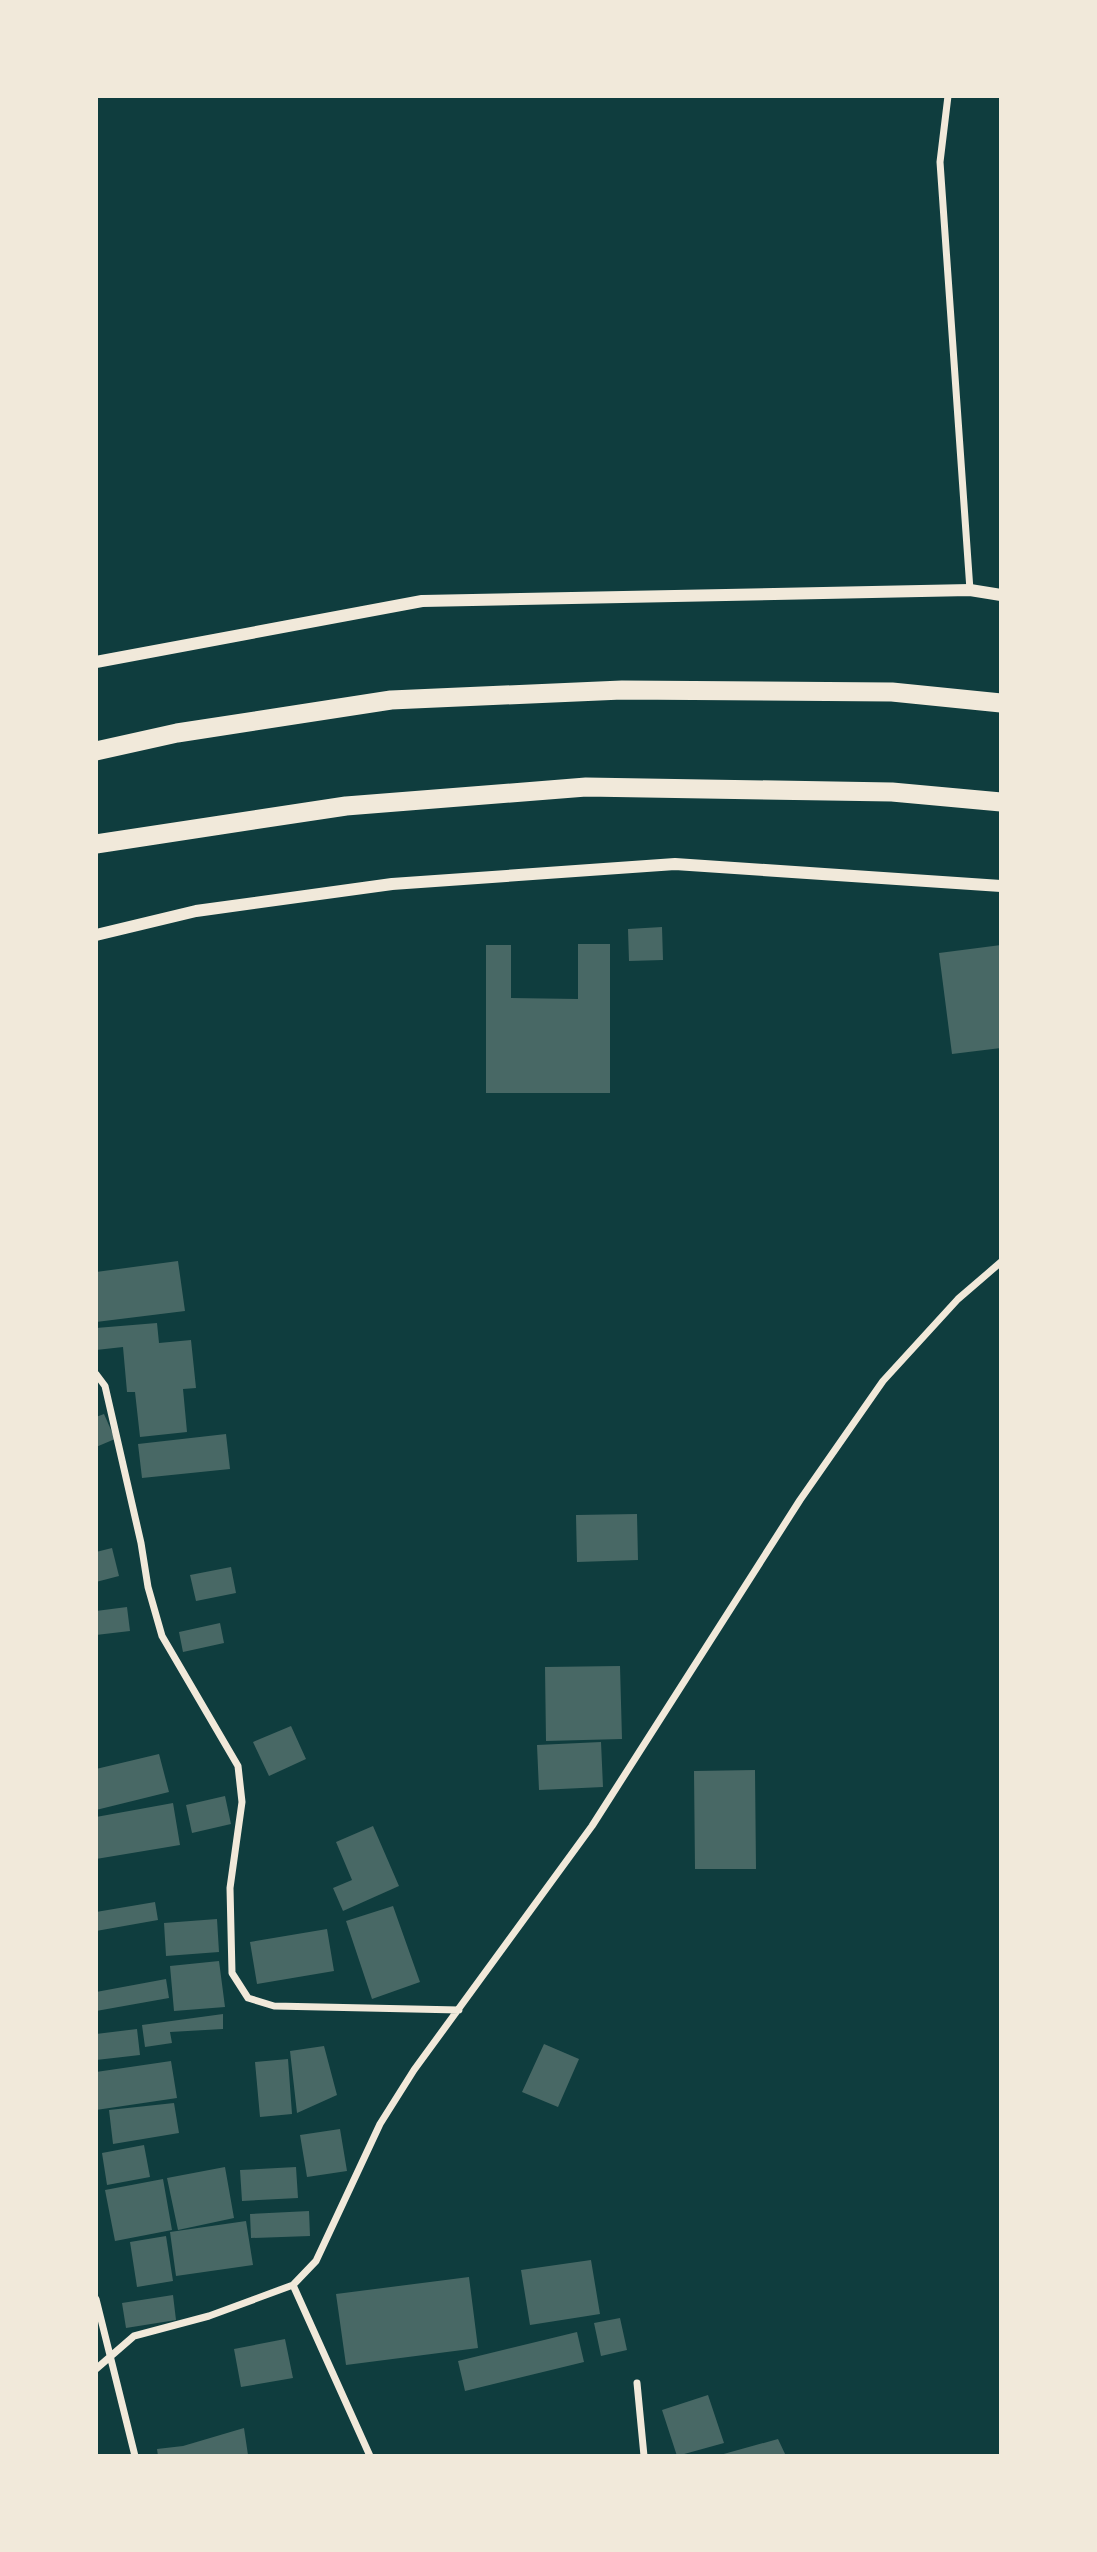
<svg xmlns="http://www.w3.org/2000/svg" width="1097" height="2552" viewBox="0 0 1097 2552" font-family="Overpass,sans-serif">
	<rect width="100%" height="100%" fill="#0f3d3e"/>
	<path fill="#486865" d="M 662,927 L 663,960 L 629,961 L 628,929 Z
		M 578,944 L 610,944 L 610,1093 L 486,1093 L 486,945 L 511,945 L 511,998 L 578,999 Z
		M 1001,945 L 1001,1048 L 952,1054 L 939,953 Z
		M 178,1261 L 185,1311 L 96,1322 L 96,1272 Z
		M 157,1323 L 159,1343 L 191,1340 L 196,1388 L 183,1389 L 187,1432 L 140,1437 L 135,1392 L 127,1392 L 123,1347 L 96,1350 L 96,1328 Z
		M 104,1414 L 115,1439 L 96,1447 L 96,1417 Z
		M 226,1434 L 230,1469 L 142,1478 L 138,1444 Z
		M 637,1514 L 638,1560 L 577,1562 L 576,1515 Z
		M 112,1548 L 119,1576 L 96,1582 L 96,1552 Z
		M 231,1567 L 236,1593 L 196,1601 L 190,1575 Z
		M 127,1607 L 130,1631 L 96,1635 L 96,1611 Z
		M 220,1623 L 224,1643 L 183,1652 L 179,1632 Z
		M 620,1666 L 622,1739 L 546,1741 L 545,1667 Z
		M 291,1726 L 306,1759 L 269,1776 L 253,1742 Z
		M 601,1742 L 603,1787 L 539,1790 L 537,1745 Z
		M 159,1754 L 169,1792 L 96,1810 L 96,1769 Z
		M 755,1770 L 756,1869 L 695,1869 L 694,1771 Z
		M 225,1796 L 231,1824 L 192,1833 L 186,1805 Z
		M 173,1803 L 180,1845 L 96,1859 L 96,1817 Z
		M 373,1826 L 399,1886 L 343,1911 L 333,1888 L 352,1880 L 336,1842 Z
		M 155,1902 L 158,1920 L 96,1931 L 96,1912 Z
		M 393,1906 L 420,1982 L 372,1999 L 346,1921 Z
		M 217,1919 L 219,1952 L 166,1956 L 164,1923 Z
		M 327,1929 L 334,1971 L 257,1984 L 250,1942 Z
		M 219,1961 L 225,2007 L 174,2011 L 170,1966 Z
		M 166,1979 L 169,1998 L 96,2011 L 96,1992 Z
		M 223,2014 L 223,2029 L 170,2032 L 172,2043 L 145,2047 L 142,2025 Z
		M 137,2029 L 140,2055 L 96,2060 L 96,2034 Z
		M 544,2044 L 579,2059 L 558,2107 L 522,2092 Z
		M 324,2046 L 337,2095 L 297,2113 L 290,2051 Z
		M 288,2059 L 292,2114 L 260,2117 L 255,2062 Z
		M 171,2061 L 177,2098 L 96,2110 L 96,2072 Z
		M 174,2103 L 179,2133 L 113,2144 L 109,2110 Z
		M 340,2129 L 347,2171 L 307,2177 L 300,2135 Z
		M 144,2145 L 150,2177 L 107,2185 L 102,2153 Z
		M 225,2167 L 234,2218 L 178,2230 L 167,2178 Z
		M 296,2167 L 298,2198 L 242,2201 L 240,2170 Z
		M 163,2179 L 172,2230 L 115,2241 L 105,2190 Z
		M 309,2211 L 310,2236 L 251,2238 L 250,2214 Z
		M 246,2221 L 253,2265 L 176,2276 L 170,2232 Z
		M 166,2236 L 173,2281 L 137,2287 L 130,2242 Z
		M 591,2260 L 600,2314 L 530,2325 L 521,2270 Z
		M 469,2277 L 478,2348 L 346,2365 L 336,2294 Z
		M 173,2295 L 176,2320 L 126,2328 L 122,2303 Z
		M 620,2318 L 627,2350 L 601,2356 L 594,2323 Z
		M 577,2332 L 584,2362 L 465,2391 L 458,2361 Z
		M 285,2339 L 293,2378 L 241,2387 L 234,2349 Z
		M 708,2395 L 724,2443 L 677,2456 L 662,2410 Z
		M 244,2428 L 248,2455 L 158,2456 L 157,2449 L 183,2446 Z
		M 778,2439 L 786,2456 L 720,2456 L 720,2455 Z"/>
	<g fill="none" stroke-linecap="round" stroke-linejoin="round">
		<path stroke="#f1e9da" stroke-width="7" d="M 948,96 L 940,162 L 970,590
			M 96,1374 L 105,1386 L 141,1543 L 148,1587 L 162,1636 L 238,1766 L 242,1802 L 230,1888 L 232,1973 L 248,1998 L 274,2006 L 459,2010
			M 293,2285 L 370,2456
			M 96,2299 L 135,2456
			M 96,2369 L 134,2336 L 209,2316 L 293,2285 L 316,2261 L 380,2124 L 414,2070 L 592,1826 L 800,1500 L 883,1381 L 958,1299 L 1001,1262
			M 637,2383 L 644,2456"/>
		<path stroke="#f1e9da" stroke-width="12" d="M 96,662 L 422,601 L 970,590 L 1001,595
			M 96,935 L 196,911 L 392,884 L 675,864 L 1001,886"/>
		<path stroke="#f1e9da" stroke-width="19" d="M 96,751 L 177,733 L 391,700 L 622,690 L 892,692 L 1001,703
			M 96,844 L 346,806 L 586,787 L 892,792 L 1001,802"/>
	</g>
	<rect width="1097" height="2552" fill="none" stroke="#f1e9da" stroke-width="196"/>
</svg>
